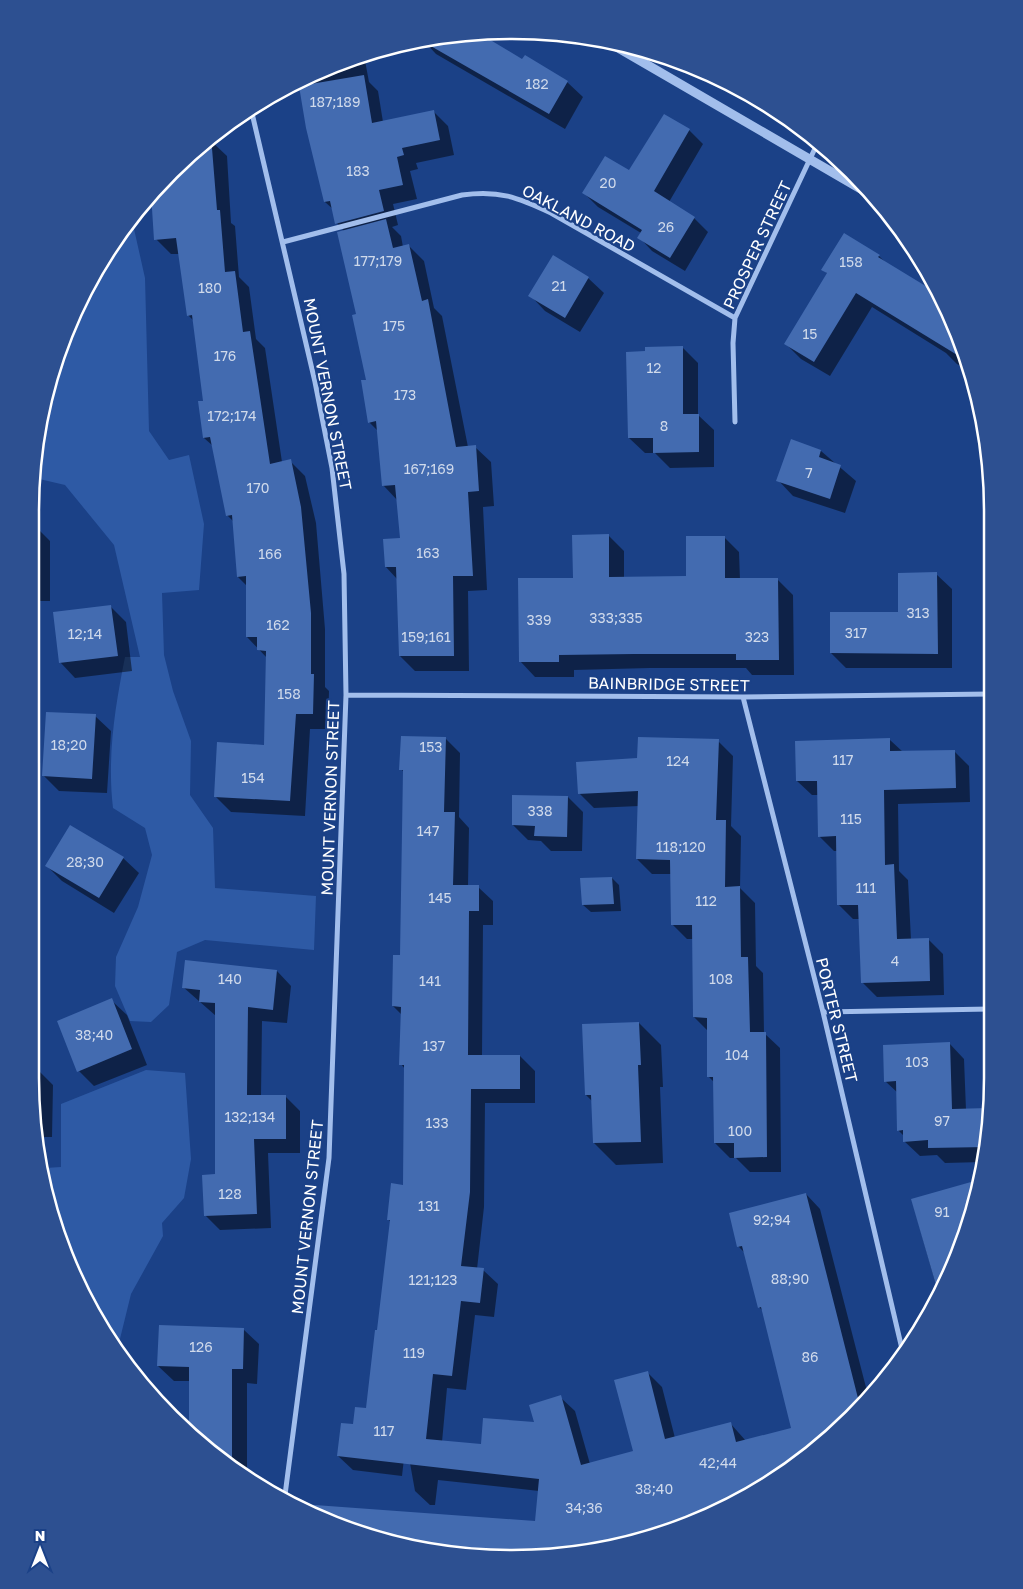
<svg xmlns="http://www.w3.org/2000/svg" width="1023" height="1589" viewBox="0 0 1023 1589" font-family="'Golos Text',sans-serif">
	<rect width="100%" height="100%" fill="#1b4187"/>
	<path fill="#2e5aa5" d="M 132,220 L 145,278 L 149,431 L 169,460 L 189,455 L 204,524 L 199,590 L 162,593 L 164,655 L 173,691 L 191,741 L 190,795 L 213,828 L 215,888 L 316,896 L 314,950 L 205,940 L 177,952 L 169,1005 L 151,1022 L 130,1021 L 115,986 L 116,957 L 138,907 L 152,855 L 145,828 L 113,808 C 107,757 115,707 125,657 L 140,657 L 114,545 L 65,485 L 35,478 L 34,448 L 80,299 Z
		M 146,1070 L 185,1073 L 191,1159 L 184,1198 L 162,1223 L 163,1236 L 131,1294 L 117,1351 L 111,1345 L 55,1232 L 45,1168 L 61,1167 L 61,1104 Z"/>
	<path fill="#0007" d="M 475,32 L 523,61 L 525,56 L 567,82 L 583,97 L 565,129 L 436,54 L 423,40 Z
		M 364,55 L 369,82 L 378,91 L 383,122 L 433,111 L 448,126 L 454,155 L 416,163 L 418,169 L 410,171 L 417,199 L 393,204 L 398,225 L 392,227 L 401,236 L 403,247 L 408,245 L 424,261 L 434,308 L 442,316 L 468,447 L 475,447 L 491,462 L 494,506 L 483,507 L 487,590 L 468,591 L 469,671 L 415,671 L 400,656 L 397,579 L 386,567 L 401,539 L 398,501 L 383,485 L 378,431 L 369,422 L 367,381 L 345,232 L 337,223 L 334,210 L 325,202 L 307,128 L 299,80 Z
		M 689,130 L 703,144 L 669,202 L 694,218 L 708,232 L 685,271 L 652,251 L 639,237 L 641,233 L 598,207 L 584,193 L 630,172 Z
		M 211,141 L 227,156 L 231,223 L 235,226 L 239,277 L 249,287 L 256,339 L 265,348 L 282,462 L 290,461 L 305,476 L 316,523 L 325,629 L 325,687 L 329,691 L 328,729 L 310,729 L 305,816 L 231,812 L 215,796 L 265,746 L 267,658 L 247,637 L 247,586 L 238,577 L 234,522 L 227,515 L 213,446 L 204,438 L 205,402 L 194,321 L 188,315 L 180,254 L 171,254 L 156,239 L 153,191 L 206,142 Z
		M 879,256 L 888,265 L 943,298 L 971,372 L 957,364 L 946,353 L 872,307 L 830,376 L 801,359 L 786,344 L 828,274 L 823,269 Z
		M 588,278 L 604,293 L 580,332 L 545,311 L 530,295 Z
		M 682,347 L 698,363 L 698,415 L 714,430 L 714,467 L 670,468 L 655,453 L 645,453 L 629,438 Z
		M 792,441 L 821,451 L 856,481 L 845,513 L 793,496 L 778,480 Z
		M 34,525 L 50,541 L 50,601 L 33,601 Z
		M 609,536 L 624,551 L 624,578 L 687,577 L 724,537 L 739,552 L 740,580 L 778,580 L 793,595 L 794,675 L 752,675 L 746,668 L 650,668 L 574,670 L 574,677 L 535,677 L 520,661 L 574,579 Z
		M 936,574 L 952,589 L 952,668 L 846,668 L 831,653 L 900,613 Z
		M 111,607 L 126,622 L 132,671 L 75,678 L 60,662 Z
		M 95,716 L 111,731 L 107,793 L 59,791 L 44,776 Z
		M 446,739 L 460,753 L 459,817 L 469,828 L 468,886 L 478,887 L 493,901 L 493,925 L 483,925 L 482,1056 L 520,1056 L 535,1071 L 535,1103 L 485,1103 L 484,1207 L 477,1269 L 483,1270 L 498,1284 L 494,1317 L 475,1315 L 466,1390 L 447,1388 L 442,1442 L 482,1445 L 536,1423 L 560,1397 L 575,1411 L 590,1464 L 634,1452 L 647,1372 L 662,1387 L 675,1438 L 730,1423 L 746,1441 L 793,1429 L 763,1311 L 759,1307 L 745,1253 L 739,1247 L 730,1214 L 806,1194 L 820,1209 L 869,1399 L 779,1478 L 636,1543 L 511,1559 L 426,1545 L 420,1514 L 536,1522 L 539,1491 L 438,1480 L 435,1505 L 430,1505 L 415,1491 L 406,1441 L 402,1476 L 353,1470 L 338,1456 L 354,1426 L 367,1409 L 379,1331 L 391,1222 L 388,1219 L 404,1186 L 405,1069 L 401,1064 L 402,1015 L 393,1006 L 401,956 L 404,772 L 401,769 Z
		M 890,740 L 903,752 L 955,752 L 969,766 L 970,802 L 898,804 L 899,871 L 908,880 L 911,940 L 928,939 L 943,954 L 944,995 L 877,997 L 863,983 L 860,919 L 853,919 L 838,904 L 838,851 L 834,851 L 819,836 L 818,795 L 812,795 L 797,781 Z
		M 718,741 L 733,756 L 731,826 L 741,836 L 740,888 L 755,903 L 756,966 L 763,973 L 764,1033 L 780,1048 L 781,1172 L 750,1172 L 736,1158 L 730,1158 L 715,1143 L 714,1082 L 709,1077 L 708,1031 L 694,1017 L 693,939 L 687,939 L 672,924 L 671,874 L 652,874 L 637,859 L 639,806 L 594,808 L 579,793 L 638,759 Z
		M 568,797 L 583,812 L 582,851 L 551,851 L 541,841 L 528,840 L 513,825 Z
		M 123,858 L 139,873 L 114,913 L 62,881 L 47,866 Z
		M 612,878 L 619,885 L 621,911 L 591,912 L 583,905 Z
		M 277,971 L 291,986 L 287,1023 L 262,1021 L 261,1096 L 285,1096 L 300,1111 L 300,1153 L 268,1153 L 271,1228 L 220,1230 L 205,1215 L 216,1175 L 216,1016 L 183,987 Z
		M 111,1000 L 127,1015 L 147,1065 L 94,1086 L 79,1071 Z
		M 639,1023 L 661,1045 L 663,1087 L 660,1087 L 663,1163 L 616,1165 L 594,1143 L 592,1101 L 586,1095 Z
		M 949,1043 L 964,1059 L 966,1110 L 987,1109 L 989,1111 L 989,1140 L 983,1162 L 945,1163 L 937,1155 L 920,1156 L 904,1141 L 904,1136 L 898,1130 L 898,1093 L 885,1081 Z
		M 30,1069 L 38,1070 L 53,1085 L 52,1137 L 40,1137 Z
		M 978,1182 L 956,1262 L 938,1292 L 912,1200 Z
		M 243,1329 L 259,1344 L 257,1384 L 247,1383 L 247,1475 L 218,1459 L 190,1429 L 190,1381 L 174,1381 L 158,1366 Z"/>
	<path fill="#436bb0" d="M 477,32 L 522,59 L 525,55 L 568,81 L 549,114 L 422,41 Z
		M 364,75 L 372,123 L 434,110 L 440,140 L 402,148 L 404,155 L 397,157 L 403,185 L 379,190 L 384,211 L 335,224 L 330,201 L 324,202 L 306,128 L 299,86 Z
		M 664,114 L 690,129 L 654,191 L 695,217 L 670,258 L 637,238 L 642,230 L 582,193 L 605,156 L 629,170 Z
		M 211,136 L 217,210 L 220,210 L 225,272 L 235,271 L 243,332 L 250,331 L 270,464 L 291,459 L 301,507 L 311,613 L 311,674 L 314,674 L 313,714 L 296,714 L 290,801 L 214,797 L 217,742 L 264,745 L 266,651 L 257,650 L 257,637 L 246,637 L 246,576 L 237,577 L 232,515 L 226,516 L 210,437 L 203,438 L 198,401 L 203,401 L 192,315 L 187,316 L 176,238 L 154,240 L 151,193 Z
		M 386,219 L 393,248 L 409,244 L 422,301 L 428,299 L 456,447 L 476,445 L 479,491 L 468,492 L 473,576 L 453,576 L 454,656 L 399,656 L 396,567 L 385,567 L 383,539 L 400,538 L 395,485 L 382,486 L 376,421 L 368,423 L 361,380 L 366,380 L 352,315 L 356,314 L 337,232 Z
		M 844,233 L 880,255 L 878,257 L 942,296 L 967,361 L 856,293 L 814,362 L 784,344 L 827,273 L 821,270 Z
		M 553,255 L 589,277 L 565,318 L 528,296 Z
		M 683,346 L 683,414 L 699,414 L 699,452 L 653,453 L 653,438 L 628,438 L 626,352 L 645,351 L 645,347 Z
		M 791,439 L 821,450 L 819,457 L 841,465 L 830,499 L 776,481 Z
		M 609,534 L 609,577 L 686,576 L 686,536 L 725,536 L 725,578 L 778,578 L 779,660 L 736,660 L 736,654 L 634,654 L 559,655 L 559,662 L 519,662 L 518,578 L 573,578 L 572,535 Z
		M 937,572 L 938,654 L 830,653 L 830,612 L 898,612 L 898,573 Z
		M 111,605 L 118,656 L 59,663 L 53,612 Z
		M 46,712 L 96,714 L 92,779 L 42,776 Z
		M 401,736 L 446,737 L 444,812 L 455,812 L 453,885 L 479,885 L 479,911 L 469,911 L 468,1055 L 520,1055 L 520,1089 L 471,1089 L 470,1192 L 461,1266 L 484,1268 L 480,1303 L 461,1301 L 452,1376 L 433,1374 L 426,1439 L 481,1444 L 483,1418 L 534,1422 L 529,1405 L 561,1395 L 581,1465 L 633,1451 L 614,1380 L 648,1371 L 665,1439 L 731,1422 L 736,1442 L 791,1428 L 761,1307 L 758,1308 L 742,1246 L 737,1247 L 729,1213 L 806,1193 L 860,1406 L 779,1478 L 676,1525 L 614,1541 L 615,1543 L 597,1548 L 511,1559 L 356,1533 L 301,1504 L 535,1521 L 539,1479 L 337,1456 L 341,1423 L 353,1424 L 355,1407 L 366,1408 L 375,1330 L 377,1330 L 390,1220 L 387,1220 L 391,1183 L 403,1185 L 404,1065 L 399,1065 L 401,1007 L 392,1006 L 393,955 L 400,955 L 403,770 L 399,770 Z
		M 638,737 L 719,739 L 716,820 L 726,820 L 725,887 L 740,886 L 741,957 L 748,957 L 750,1032 L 766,1032 L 767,1157 L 734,1158 L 734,1143 L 714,1143 L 713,1077 L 707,1077 L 707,1018 L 693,1017 L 692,925 L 671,925 L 670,860 L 636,859 L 638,791 L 578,794 L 576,762 L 637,758 Z
		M 890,738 L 890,751 L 955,750 L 956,788 L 884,790 L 885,865 L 894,864 L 897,939 L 929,938 L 930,981 L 861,983 L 858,905 L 837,905 L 836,836 L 818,837 L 817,781 L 796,781 L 795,741 Z
		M 512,795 L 568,796 L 567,837 L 534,836 L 535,826 L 512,825 Z
		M 70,825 L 124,857 L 99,898 L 45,866 Z
		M 612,877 L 614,904 L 582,905 L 580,878 Z
		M 185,960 L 277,970 L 273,1010 L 248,1007 L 247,1095 L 286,1095 L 286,1139 L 254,1139 L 257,1214 L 204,1216 L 202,1175 L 215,1174 L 215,1003 L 199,1002 L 200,990 L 182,988 Z
		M 112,998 L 132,1049 L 77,1072 L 57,1021 Z
		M 639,1022 L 641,1065 L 638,1065 L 641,1142 L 593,1143 L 591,1095 L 585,1095 L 582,1024 Z
		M 950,1042 L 952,1109 L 988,1108 L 987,1147 L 928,1148 L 928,1140 L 903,1142 L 903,1130 L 897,1131 L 896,1081 L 884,1082 L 883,1045 Z
		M 978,1180 L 956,1262 L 938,1292 L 911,1199 Z
		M 159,1325 L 244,1328 L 243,1369 L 232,1369 L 232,1467 L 218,1459 L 189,1428 L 189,1367 L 157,1366 Z"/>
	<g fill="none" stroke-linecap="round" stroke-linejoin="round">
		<path stroke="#a2beec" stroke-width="5" d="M 251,109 L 315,382 L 332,468 L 344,574 L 346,695 L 329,1158 L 285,1495
			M 283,242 L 462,195 C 499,190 517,197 551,213 L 735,318
			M 735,422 L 733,343 L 735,318 L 818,142
			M 346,695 L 743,697 L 991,694
			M 743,697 L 823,1012 L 902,1349
			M 823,1012 L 990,1009"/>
		<path stroke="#a2beec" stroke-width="9" d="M 608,42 L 873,196"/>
	</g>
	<g text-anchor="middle" stroke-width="4.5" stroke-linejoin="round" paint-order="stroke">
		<g font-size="14" fill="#d0daeb">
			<text x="537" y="89">182</text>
			<text x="335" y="107">187;189</text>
			<text x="358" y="176">183</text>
			<text x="608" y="188">20</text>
			<text x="666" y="232">26</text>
			<text x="378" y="266">177;179</text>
			<text x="851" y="267">158</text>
			<text x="559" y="291">21</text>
			<text x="210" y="293">180</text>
			<text x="394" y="331">175</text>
			<text x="810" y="339">15</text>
			<text x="225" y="361">176</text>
			<text x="654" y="373">12</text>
			<text x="405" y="400">173</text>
			<text x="232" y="421">172;174</text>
			<text x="664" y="431">8</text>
			<text x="429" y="474">167;169</text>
			<text x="809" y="478">7</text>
			<text x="258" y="493">170</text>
			<text x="428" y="558">163</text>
			<text x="270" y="559">166</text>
			<text x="918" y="618">313</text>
			<text x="616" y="623">333;335</text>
			<text x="539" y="625">339</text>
			<text x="278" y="630">162</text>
			<text x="856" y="638">317</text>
			<text x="85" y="639">12;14</text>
			<text x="426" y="642">159;161</text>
			<text x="757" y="642">323</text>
			<text x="289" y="699">158</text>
			<text x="69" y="750">18;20</text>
			<text x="431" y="752">153</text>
			<text x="843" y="765">117</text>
			<text x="678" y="766">124</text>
			<text x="253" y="783">154</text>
			<text x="540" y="816">338</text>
			<text x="851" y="824">115</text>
			<text x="428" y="836">147</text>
			<text x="681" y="852">118;120</text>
			<text x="85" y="867">28;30</text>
			<text x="866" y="893">111</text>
			<text x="440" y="903">145</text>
			<text x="706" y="906">112</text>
			<text x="895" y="966">4</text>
			<text x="230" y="984">140</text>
			<text x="721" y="984">108</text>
			<text x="430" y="986">141</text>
			<text x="94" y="1040">38;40</text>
			<text x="434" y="1051">137</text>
			<text x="737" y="1060">104</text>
			<text x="917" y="1067">103</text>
			<text x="250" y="1122">132;134</text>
			<text x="942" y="1126">97</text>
			<text x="437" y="1128">133</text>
			<text x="740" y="1136">100</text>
			<text x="230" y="1199">128</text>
			<text x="429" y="1211">131</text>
			<text x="942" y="1217">91</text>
			<text x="772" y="1225">92;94</text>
			<text x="790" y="1284">88;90</text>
			<text x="433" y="1285">121;123</text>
			<text x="201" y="1352">126</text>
			<text x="414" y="1358">119</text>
			<text x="810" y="1362">86</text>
			<text x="384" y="1436">117</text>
			<text x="718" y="1468">42;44</text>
			<text x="654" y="1494">38;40</text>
			<text x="584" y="1513">34;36</text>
		</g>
		<g font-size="16" fill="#fff" stroke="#1b4187">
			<text transform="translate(579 218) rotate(28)" y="6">OAKLAND ROAD</text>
			<text transform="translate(757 245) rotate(-65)" y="6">PROSPER STREET</text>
			<text transform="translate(328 394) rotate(79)" y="6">MOUNT VERNON STREET</text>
			<text transform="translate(669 684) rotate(1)" y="6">BAINBRIDGE STREET</text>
			<text transform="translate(330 798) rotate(-88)" y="6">MOUNT VERNON STREET</text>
			<text transform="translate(837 1020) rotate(76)" y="6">PORTER STREET</text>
			<text transform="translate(307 1217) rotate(-84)" y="6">MOUNT VERNON STREET</text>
		</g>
	</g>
	<path d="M0 0H1023V1589H0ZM511 39H512A472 472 0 0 1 984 511V1078A472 472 0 0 1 512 1550H511A472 472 0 0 1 39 1078V511A472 472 0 0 1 511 39Z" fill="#2d5091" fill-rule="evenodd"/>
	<path fill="none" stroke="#fff" stroke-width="2.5" d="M511 39H512A472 472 0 0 1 984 511V1078A472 472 0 0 1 512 1550H511A472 472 0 0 1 39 1078V511A472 472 0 0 1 511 39Z"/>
	<g transform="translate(40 1549)" stroke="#1b4187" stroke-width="4" paint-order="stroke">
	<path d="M0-4L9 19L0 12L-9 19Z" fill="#ffffff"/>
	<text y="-8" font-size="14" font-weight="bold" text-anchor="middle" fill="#ffffff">N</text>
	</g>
</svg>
